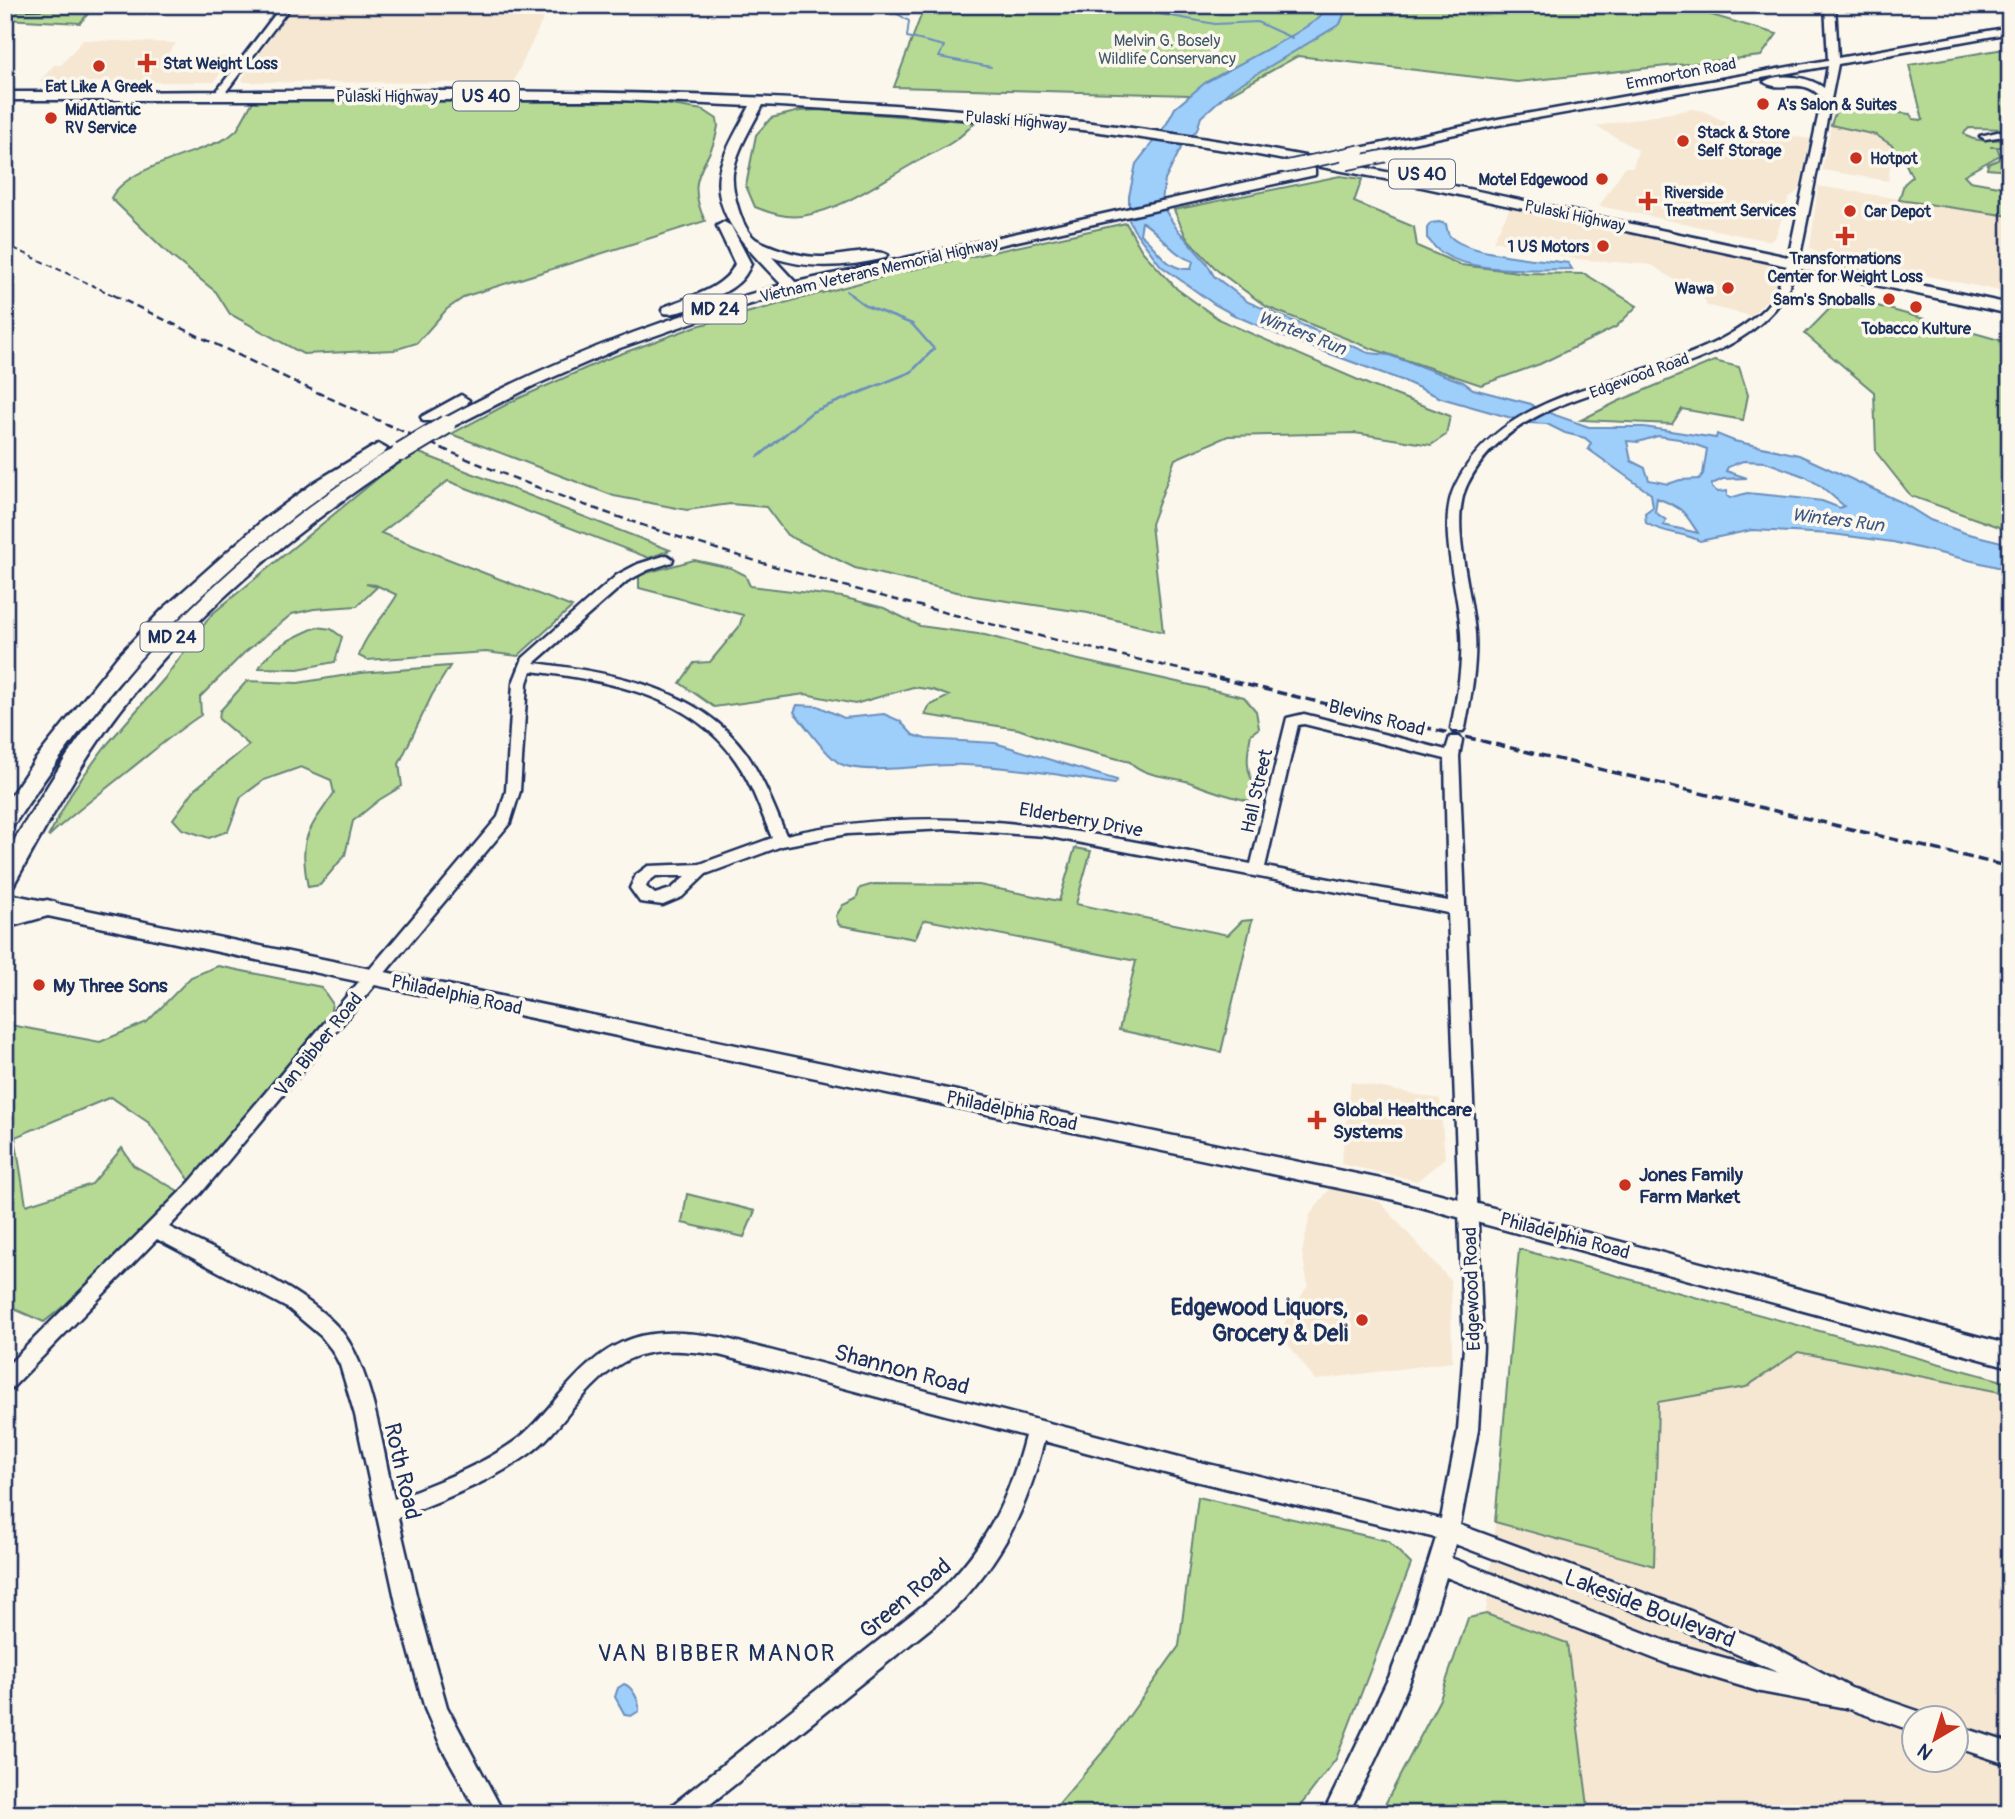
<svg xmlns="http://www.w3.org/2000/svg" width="2015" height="1819" viewBox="0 0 2015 1819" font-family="Pangolin,sans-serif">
	<rect width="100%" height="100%" fill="#fbf7ec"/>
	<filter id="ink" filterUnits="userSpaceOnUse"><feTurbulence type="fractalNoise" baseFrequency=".0143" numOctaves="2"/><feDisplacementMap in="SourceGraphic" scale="14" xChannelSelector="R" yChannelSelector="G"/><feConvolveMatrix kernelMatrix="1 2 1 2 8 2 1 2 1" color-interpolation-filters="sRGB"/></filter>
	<g filter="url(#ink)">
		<path fill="#f6e7d3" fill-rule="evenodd" d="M 293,5 L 565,5 L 562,13 L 546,13 L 513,83 L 244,82 L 242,79 Z
			M 83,40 L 176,43 L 166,57 L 232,57 L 214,82 L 39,82 L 54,65 L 61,65 Z
			M 1693,109 L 1704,111 L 1748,133 L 1763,132 L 1810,139 L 1799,190 L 1789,198 L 1775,238 L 1769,241 L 1599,206 L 1625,167 L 1633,167 L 1638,150 L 1596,126 Z
			M 1831,125 L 1876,135 L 1893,147 L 1888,181 L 1822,170 Z
			M 1818,186 L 2010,216 L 2010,293 L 1821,254 L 1810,248 Z
			M 1511,206 L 1768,262 L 1782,271 L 1770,296 L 1751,316 L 1705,305 L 1707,302 L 1652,265 L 1575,259 L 1493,241 Z
			M 1351,1082 L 1440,1099 L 1445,1158 L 1417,1181 L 1341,1164 Z
			M 1330,1188 L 1380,1202 L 1451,1281 L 1452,1362 L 1315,1380 L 1279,1332 L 1308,1285 L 1302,1253 L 1310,1215 Z
			M 1811,1339 L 2010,1390 L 2010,1814 L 1589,1814 L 1567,1643 L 1486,1614 L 1495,1522 L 1654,1566 L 1658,1386 ZM 1913,1717 L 1955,1717 L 1955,1759 L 1913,1759 Z"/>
		<path fill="#b6da94" stroke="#688479" stroke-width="2" d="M 925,5 L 1677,5 L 1777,34 L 1761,56 L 1517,82 L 1298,56 L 1226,96 L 894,87 Z
			M 93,8 L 80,23 L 5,19 L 5,9 Z
			M 2010,48 L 2010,129 L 1969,128 L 1964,133 L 1966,136 C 1985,146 1999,134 2010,144 L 2010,171 L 1987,169 L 1988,164 L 1998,160 L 2004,153 L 2000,147 L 1990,147 L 1997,147 L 2000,155 L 1964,175 L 1970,181 L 2010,188 L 2010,216 L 1899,200 L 1904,184 L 1912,177 L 1905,162 L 1892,156 L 1893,146 L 1876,135 L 1831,125 L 1837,107 L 1910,114 L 1913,119 L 1923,120 L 1909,65 Z
			M 253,101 L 652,102 L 703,110 L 717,119 L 718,126 C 712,167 682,172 705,221 L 466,296 L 447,309 L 417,343 L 394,350 L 303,354 L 230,314 L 216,292 L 171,256 L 111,198 C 127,167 196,154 227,138 L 237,130 Z
			M 821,110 L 975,122 C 954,146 935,151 909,166 C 874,186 842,209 802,216 C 785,218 770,213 755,207 L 746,186 L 756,135 L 771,118 L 800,111 Z
			M 1340,176 L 1362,179 L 1354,202 L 1414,227 L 1417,246 L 1461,265 L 1527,273 L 1585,274 L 1637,306 L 1616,327 L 1540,364 L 1481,385 L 1370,348 L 1267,307 L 1218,271 L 1186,237 L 1174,210 Z
			M 1126,223 L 1142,251 L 1177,289 L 1220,320 L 1372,386 L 1450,416 L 1446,435 L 1431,445 L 1355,433 L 1228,436 L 1175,459 L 1151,524 L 1163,632 L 1088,613 L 974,596 L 855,568 L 787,535 L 766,507 L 730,504 L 687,510 L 614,496 L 451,434 L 515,400 L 604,360 L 697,326 L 901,272 Z
			M 1842,296 L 2010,343 L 2010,531 L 1911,496 L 1876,452 L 1874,392 L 1805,334 Z
			M 1714,361 L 1739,367 L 1748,395 L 1743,420 L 1682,409 L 1672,424 L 1581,420 L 1619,401 Z
			M 417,452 L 670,550 L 649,558 L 448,481 L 381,533 L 572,607 L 518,656 L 486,652 L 367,660 L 359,656 C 363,637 386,615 397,595 L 376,585 L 366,584 L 377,587 L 357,606 L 314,609 L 292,614 L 244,653 L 200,697 L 201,715 C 175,732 152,752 128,771 C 101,793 73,813 48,837 L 73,790 L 104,748 L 164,679 L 212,614 L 383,474 Z
			M 694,560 L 731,568 L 745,575 L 750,586 L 842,597 L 884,608 L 920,626 L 985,635 L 1070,658 L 1244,697 L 1256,711 L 1259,728 L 1251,734 C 1247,754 1244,773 1258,789 L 1249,801 C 1227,796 1209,790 1189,782 C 1170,776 1145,777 1130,762 L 1060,744 L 1018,729 L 925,715 L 929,706 L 949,696 L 933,690 L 913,687 L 855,704 L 805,694 L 714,707 L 680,683 L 694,663 L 710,662 L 739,627 L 743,615 L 639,588 L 639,575 Z
			M 317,627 L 331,629 L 342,637 L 335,662 L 298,669 L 259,668 C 269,648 296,636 317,627 Z
			M 450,666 L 432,695 L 399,764 L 402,786 L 379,800 L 353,821 L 345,855 L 320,885 L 308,887 C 298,837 307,833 334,793 L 331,780 L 301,767 L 264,780 L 241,797 L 228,831 L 209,838 L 182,829 L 173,819 L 195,789 L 249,745 L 219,719 L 220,711 L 247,681 L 298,683 L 360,673 Z
			M 1075,848 L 1091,851 L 1076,904 L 1228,935 L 1242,921 L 1252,920 L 1221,1052 L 1119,1030 L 1136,961 L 927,920 L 923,921 L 915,939 L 839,925 L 836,916 L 843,905 L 856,899 L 860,888 L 874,884 L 979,885 L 1059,901 Z
			M 218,966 L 321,987 L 332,1003 L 330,1016 L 191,1182 L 149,1123 L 111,1097 L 15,1137 L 26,1205 L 92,1184 L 122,1148 L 133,1165 L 180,1192 L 65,1305 L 44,1322 L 5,1305 L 5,1024 L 100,1042 L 147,1022 L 191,977 Z
			M 687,1194 L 755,1211 L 744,1237 L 682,1223 Z
			M 1519,1249 L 2010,1383 L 2010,1394 L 1798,1352 L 1746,1387 L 1658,1402 L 1654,1566 L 1495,1522 Z
			M 1198,1497 L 1388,1541 L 1411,1564 L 1336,1759 L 1294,1814 L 1050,1814 L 1107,1747 L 1179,1646 Z
			M 1486,1614 L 1567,1643 L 1589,1814 L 1380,1814 L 1440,1699 L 1468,1618 Z"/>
		<path fill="#9ecefa" stroke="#6a8ebc" stroke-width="2" fill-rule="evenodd" d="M 1331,5 L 1348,5 L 1340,24 L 1232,89 L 1201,117 L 1197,130 L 1182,146 L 1165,180 L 1162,200 L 1165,210 L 1177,229 L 1206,262 L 1214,276 L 1248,302 L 1369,353 L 1389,355 L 1463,382 L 1473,389 L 1531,404 L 1535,408 L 1589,427 L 1644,427 L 1716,438 L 1717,434 L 1734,441 L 1799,455 L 1901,502 L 1930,520 L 1965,533 L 2010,544 L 2010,570 L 1893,542 L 1832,534 L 1752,530 L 1700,541 C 1684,532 1663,534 1646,523 L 1645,513 L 1653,507 L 1651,494 L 1588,449 L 1591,443 L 1585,438 L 1565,433 L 1547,424 L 1529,423 L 1441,398 L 1404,381 L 1284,337 L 1234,315 L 1214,304 L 1161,266 L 1134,230 L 1129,220 L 1129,196 L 1136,164 L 1166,125 L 1175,108 L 1206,82 L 1293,35 L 1318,19 ZM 1142,222 C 1159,231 1173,256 1193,261 L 1191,269 C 1165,271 1159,248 1140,234 ZM 1658,436 L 1679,439 L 1707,449 L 1703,474 L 1699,479 L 1680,480 L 1668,484 L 1649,480 L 1645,468 L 1631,461 L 1627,441 L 1638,442 ZM 1743,461 L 1766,462 L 1806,477 L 1822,487 L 1844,506 L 1840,508 L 1822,501 L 1798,498 L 1747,493 L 1730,498 L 1727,496 L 1727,491 L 1718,492 L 1712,488 L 1712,484 L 1723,479 L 1747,478 L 1726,471 L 1728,467 ZM 1657,498 C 1684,509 1683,510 1698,533 L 1663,525 L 1666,520 L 1655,512 Z
			M 1439,222 L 1446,224 C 1447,228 1447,232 1449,235 C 1464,255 1542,259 1568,263 L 1572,269 C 1534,269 1475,274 1442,253 C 1436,250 1432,243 1427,238 L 1427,228 L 1431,223 Z
			M 797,705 L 818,706 L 844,718 L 884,714 L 900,721 L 913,735 L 926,739 L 995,743 L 1117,780 L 1115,784 C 1065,776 1016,767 965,765 C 934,763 866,776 841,764 C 828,758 805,725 794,712 Z
			M 624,1684 C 633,1687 640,1702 639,1711 L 631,1716 L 625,1715 L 615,1697 L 618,1688 Z"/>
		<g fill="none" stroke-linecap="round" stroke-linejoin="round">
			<path stroke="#6a8ebc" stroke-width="2" d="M 883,5 L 909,21 L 907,37 L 944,46 L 939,57 L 991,67
				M 1111,5 L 1215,24 L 1257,22 L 1292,38
				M 846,291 L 854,297"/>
			<path stroke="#6a8ebc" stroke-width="2.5" d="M 758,457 L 812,412 L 911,372 L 934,349 L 912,324 L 866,306 L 851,295"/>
			<g stroke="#1b2f5e" stroke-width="5">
				<path id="minor" d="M 5,5 L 100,5 L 96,7 L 5,9 Z
					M 100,5 L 291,5 L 291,6 L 221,98 L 218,99 L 213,96 L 280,8 L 104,7 Z
					M 2010,129 L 2010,135 L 1985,139 L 1980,136 Z
					M 1789,261 L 1798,263 C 1792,279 1786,297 1774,310 C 1695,398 1523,370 1467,485 C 1449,523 1472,592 1475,633 C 1477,665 1471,697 1465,728 L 1463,731 L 1453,731 L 1451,728 C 1457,697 1463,665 1461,633 C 1459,591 1436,524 1455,486 C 1511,368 1679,391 1765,308 C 1778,295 1781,276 1789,261 Z
					M 667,555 L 673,559 L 672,562 L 648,570 L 627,581 L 534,663 C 609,672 699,687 746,753 C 763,778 774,807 786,835 C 948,798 1092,834 1251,864 L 1287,718 L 1304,714 L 1446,750 L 1450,737 L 1460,737 L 1462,740 L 1459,756 L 1483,1347 L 1478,1430 L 1460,1525 L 1681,1607 L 1771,1645 L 1851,1688 L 1921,1712 L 1923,1717 L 1913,1717 L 1913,1731 L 1846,1708 L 1761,1692 L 1668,1664 L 1446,1577 C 1422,1659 1388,1738 1348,1814 L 1323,1814 L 1391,1673 L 1408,1628 L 1436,1538 L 1191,1480 L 1044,1441 C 1027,1509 1003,1559 953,1610 L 698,1814 L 667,1814 L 671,1806 L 937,1594 C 986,1546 1008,1502 1025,1436 L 719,1355 C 645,1344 622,1351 573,1408 C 560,1424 546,1442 529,1454 C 489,1483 443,1499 398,1518 L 418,1603 L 447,1707 L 504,1814 L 479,1814 L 442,1748 L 425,1709 L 396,1603 L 355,1415 L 340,1365 L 332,1350 L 321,1336 L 289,1309 L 157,1239 L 12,1388 L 5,1391 L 5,1368 L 190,1182 L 498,817 L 506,791 L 513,683 L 523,658 L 617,575 L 638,564 ZM 531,671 C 605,680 691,694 736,761 C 752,784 761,812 772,838 L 700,864 L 648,866 L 636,875 L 630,888 L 640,902 L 663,905 L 682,897 L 706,874 L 782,846 L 847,834 L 946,829 L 1045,836 L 1448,913 L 1464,1347 L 1458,1430 L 1441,1519 L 1191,1460 L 719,1337 C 645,1326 613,1334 563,1391 C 549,1407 535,1425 519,1438 C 482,1466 437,1482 394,1499 C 383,1451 373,1376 345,1336 C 313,1291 219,1253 169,1227 L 202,1192 L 510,823 L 520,791 L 527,683 ZM 1304,724 L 1445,759 L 1448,901 L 1265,867 L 1298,725 ZM 656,876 L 686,876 L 671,889 L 655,894 L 646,887 L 648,882 ZM 1455,1544 L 1679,1628 L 1779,1673 L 1668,1642 L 1451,1558 Z
					M 1955,1725 L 2010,1743 L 2010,1765 L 1955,1747 Z"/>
			</g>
			<g stroke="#1b2f5e" stroke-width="5">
				<path id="major" d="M 1825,5 L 1835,5 L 1838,58 L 2010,27 L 2010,33 L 1838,64 L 1798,266 L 1793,267 L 1787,263 L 1822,98 C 1802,75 1782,94 1764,82 C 1778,72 1810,77 1824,88 L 1828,66 L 1498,125 L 1360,154 L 1354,151 L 1360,148 L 1498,119 L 1828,60 Z
					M 1311,168 L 1315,169 L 1315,175 L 792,291 L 786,287 L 792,283 Z
					M 5,893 L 1395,1182 L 2010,1345 L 2010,1367 L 1395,1200 L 5,907 Z"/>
			</g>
			<g stroke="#1b2f5e" stroke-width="5">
				<path id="highway" d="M 5,92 C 368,92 732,81 1092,123 C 1247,141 1400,174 1552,207 C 1705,239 1857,272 2010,304 L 2010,314 L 1385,179 L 1253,154 L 1093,131 L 911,114 L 763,105 C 752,126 737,149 733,173 C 731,190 742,234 759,241 C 777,249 798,257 820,257 C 835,257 879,247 887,255 L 885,258 C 848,267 808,270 772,257 L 797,284 L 800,287 L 797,290 L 708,317 L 620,348 L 535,385 L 446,430 L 438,425 L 440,421 C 549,361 662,318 782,285 C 752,253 707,213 721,165 C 728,144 740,125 750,106 L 618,100 L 5,100 Z
					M 724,222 L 731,226 L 751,264 C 748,271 744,278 738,283 C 726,294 680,317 664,313 L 662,310 L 664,307 C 688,297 725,289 735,264 L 717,226 Z
					M 461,395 L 469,400 L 467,404 L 435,421 L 423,421 L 421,417 Z
					M 378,444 L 387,449 L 384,453 C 223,558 118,666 13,826 L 5,829 L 5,804 L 35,760 L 118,656 L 163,609 L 262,521 L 315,482 Z
					M 401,447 L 407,448 L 410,452 L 407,456 C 293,531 186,618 106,730 C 71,780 43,833 13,886 L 5,888 C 5,880 4,870 5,861 C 8,846 38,803 47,787 C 121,668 219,571 334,489 C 352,477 380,452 401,447 Z
					M 47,900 L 55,902 L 58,908 L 55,914 L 5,928 L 5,911 Z"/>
			</g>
			<use href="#minor" fill="#fbf7ec" fill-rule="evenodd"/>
			<use href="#major" fill="#fbf7ec" fill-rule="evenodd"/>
			<use href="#highway" fill="#fbf7ec" fill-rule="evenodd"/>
			<path stroke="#1b2f5e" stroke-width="2" stroke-dasharray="6 3.5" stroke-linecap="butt" d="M 5,244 L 117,297"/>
			<path stroke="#1b2f5e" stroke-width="2.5" stroke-dasharray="8 4.5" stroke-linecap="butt" d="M 113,295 C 272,371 430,450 596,509 C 801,582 1014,630 1225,680"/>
			<path stroke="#1b2f5e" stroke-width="3.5" stroke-dasharray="10 5" stroke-linecap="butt" d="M 1218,678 L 2010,867"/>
			<g stroke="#1b2f5e" stroke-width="15" stroke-linecap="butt">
				<path id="major-bridge" d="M 1346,164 L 1385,156
					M 1285,167 L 1360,151"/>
			</g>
			<g stroke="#1b2f5e" stroke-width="22" stroke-linecap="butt">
				<path id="highway-bridge" d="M 401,452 L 446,425"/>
			</g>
			<use href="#major-bridge" stroke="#fbf7ec" stroke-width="11"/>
			<use href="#highway-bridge" stroke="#fbf7ec" stroke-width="18"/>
		</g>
	</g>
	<g fill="#c8321e" stroke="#fbf7ec" stroke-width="2.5">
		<path d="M143.5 52.5h7v7h7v7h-7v7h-7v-7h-7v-7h7z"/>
		<circle cx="99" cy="66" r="7"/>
		<circle cx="1763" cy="104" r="7"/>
		<circle cx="51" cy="118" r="7"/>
		<circle cx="1683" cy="141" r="7"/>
		<circle cx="1856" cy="158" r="7"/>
		<circle cx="1602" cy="179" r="7"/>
		<path d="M1644.5 190.5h7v7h7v7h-7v7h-7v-7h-7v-7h7z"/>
		<circle cx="1850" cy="211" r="7"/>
		<path d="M1841.5 225.5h7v7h7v7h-7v7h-7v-7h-7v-7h7z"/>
		<circle cx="1603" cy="246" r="7"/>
		<circle cx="1728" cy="288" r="7"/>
		<circle cx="1889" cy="299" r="7"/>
		<circle cx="1916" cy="307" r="7"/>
		<circle cx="39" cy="985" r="7"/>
		<path d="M1313.5 1109.5h7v7h7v7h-7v7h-7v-7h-7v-7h7z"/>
		<circle cx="1625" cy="1185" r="7"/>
		<circle cx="1362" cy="1320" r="7"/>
	</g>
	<g text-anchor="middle" stroke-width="7" stroke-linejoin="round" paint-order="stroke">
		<g font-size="16" fill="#425a6c" stroke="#fbf7ec">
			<text x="1167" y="46">Melvin G. Bosely<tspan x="1167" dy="18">Wildlife Conservancy</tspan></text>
		</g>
		<g font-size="16" font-weight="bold" fill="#1b2f5e" stroke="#fbf7ec" text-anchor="start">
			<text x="163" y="69">Stat Weight Loss</text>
			<text x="99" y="92" text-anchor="middle">Eat Like A Greek</text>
			<text x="1777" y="110">A's Salon &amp; Suites</text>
			<text x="65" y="115">MidAtlantic<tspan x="65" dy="18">RV Service</tspan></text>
			<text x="1697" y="138">Stack &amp; Store<tspan x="1697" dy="18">Self Storage</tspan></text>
			<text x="1870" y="164">Hotpot</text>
			<text x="1588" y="185" text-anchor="end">Motel Edgewood</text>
			<text x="1664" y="198">Riverside<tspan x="1664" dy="18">Treatment Services</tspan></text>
			<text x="1864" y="217">Car Depot</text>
			<text x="1589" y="252" text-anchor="end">1 US Motors</text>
			<text x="1845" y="264" text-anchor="middle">Transformations<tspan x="1845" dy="18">Center for Weight Loss</tspan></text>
			<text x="1714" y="294" text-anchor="end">Wawa</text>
			<text x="1875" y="305" text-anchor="end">Sam's Snoballs</text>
			<text x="1916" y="334" text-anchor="middle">Tobacco Kulture</text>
		</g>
		<g font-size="16" fill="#1b2f5e" stroke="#fbf7ec">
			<text transform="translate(1681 73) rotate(-11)" y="6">Emmorton Road</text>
			<text x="387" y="102">Pulaski Highway</text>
			<text transform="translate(1016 120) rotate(5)" y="6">Pulaski Highway</text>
			<text transform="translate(1575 215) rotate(12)" y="6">Pulaski Highway</text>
			<text transform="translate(879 269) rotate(-13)" y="6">Vietnam Veterans Memorial Highway</text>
			<text transform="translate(1639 375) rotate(-20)" y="6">Edgewood Road</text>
		</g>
		<g fill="#fbf7ec" stroke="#5e6b89" stroke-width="2">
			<rect x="453" y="81.5" width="66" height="29" rx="5"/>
			<rect x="1389" y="159.5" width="66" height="29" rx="5"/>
			<rect x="683.5" y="294.5" width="63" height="29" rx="5"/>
			<rect x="140.5" y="622.5" width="63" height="29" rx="5"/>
		</g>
		<g font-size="18" font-weight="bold" fill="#1b2f5e">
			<text x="486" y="102">US 40</text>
			<text x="1422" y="180">US 40</text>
			<text x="715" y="315">MD 24</text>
			<text x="172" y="643">MD 24</text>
		</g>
		<g font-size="18" font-style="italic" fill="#3c5785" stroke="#fbf7ec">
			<text transform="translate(1302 333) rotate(21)" y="6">Winters Run</text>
			<text transform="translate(1838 520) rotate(7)" y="6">Winters Run</text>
		</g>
		<g font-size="19" fill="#1b2f5e" stroke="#fbf7ec">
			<text transform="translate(1377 717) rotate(14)" y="7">Blevins Road</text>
			<text transform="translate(1256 791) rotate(-77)" y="7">Hall Street</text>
			<text transform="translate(1081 819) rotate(10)" y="7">Elderberry Drive</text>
			<text transform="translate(457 994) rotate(12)" y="7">Philadelphia Road</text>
			<text transform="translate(318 1044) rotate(-51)" y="7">Van Bibber Road</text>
			<text transform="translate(1012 1110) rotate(12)" y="7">Philadelphia Road</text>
			<text transform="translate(1565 1235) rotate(15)" y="7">Philadelphia Road</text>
			<text transform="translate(1471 1289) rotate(-92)" y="7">Edgewood Road</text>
		</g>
		<g font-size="19" font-weight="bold" fill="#1b2f5e" stroke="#fbf7ec" text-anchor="start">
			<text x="53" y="992">My Three Sons</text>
			<text x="1333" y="1116">Global Healthcare<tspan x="1333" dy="22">Systems</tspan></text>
			<text x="1639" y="1181">Jones Family<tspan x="1639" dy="22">Farm Market</tspan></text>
		</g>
		<g font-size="23" font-weight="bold" fill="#1b2f5e" stroke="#fbf7ec" text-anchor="end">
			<text x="1348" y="1315">Edgewood Liquors,<tspan x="1348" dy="26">Grocery &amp; Deli</tspan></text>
		</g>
		<g font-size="23" fill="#1b2f5e" stroke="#fbf7ec">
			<text transform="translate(902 1369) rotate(15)" y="8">Shannon Road</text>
			<text transform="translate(403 1471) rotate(77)" y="8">Roth Road</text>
			<text transform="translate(905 1598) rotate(-40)" y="8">Green Road</text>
			<text transform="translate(1650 1608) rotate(21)" y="8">Lakeside Boulevard</text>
		</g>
		<g font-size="24" letter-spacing="2" fill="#1b2f5e" stroke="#fbf7ec">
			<text x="717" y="1661">VAN BIBBER MANOR</text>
		</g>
	</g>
	<rect width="2015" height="1819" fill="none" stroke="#fbf7ec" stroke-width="28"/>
	<rect x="14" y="14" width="1987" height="1791" fill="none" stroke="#1b2f5e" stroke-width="2.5" filter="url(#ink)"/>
	<g transform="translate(1935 1739) rotate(218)"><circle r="33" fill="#fbf7ec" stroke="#a1a7b3" stroke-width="2"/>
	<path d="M0-5L12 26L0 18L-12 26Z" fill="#c8321e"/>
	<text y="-10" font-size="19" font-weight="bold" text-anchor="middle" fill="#1b2f5e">N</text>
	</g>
</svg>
